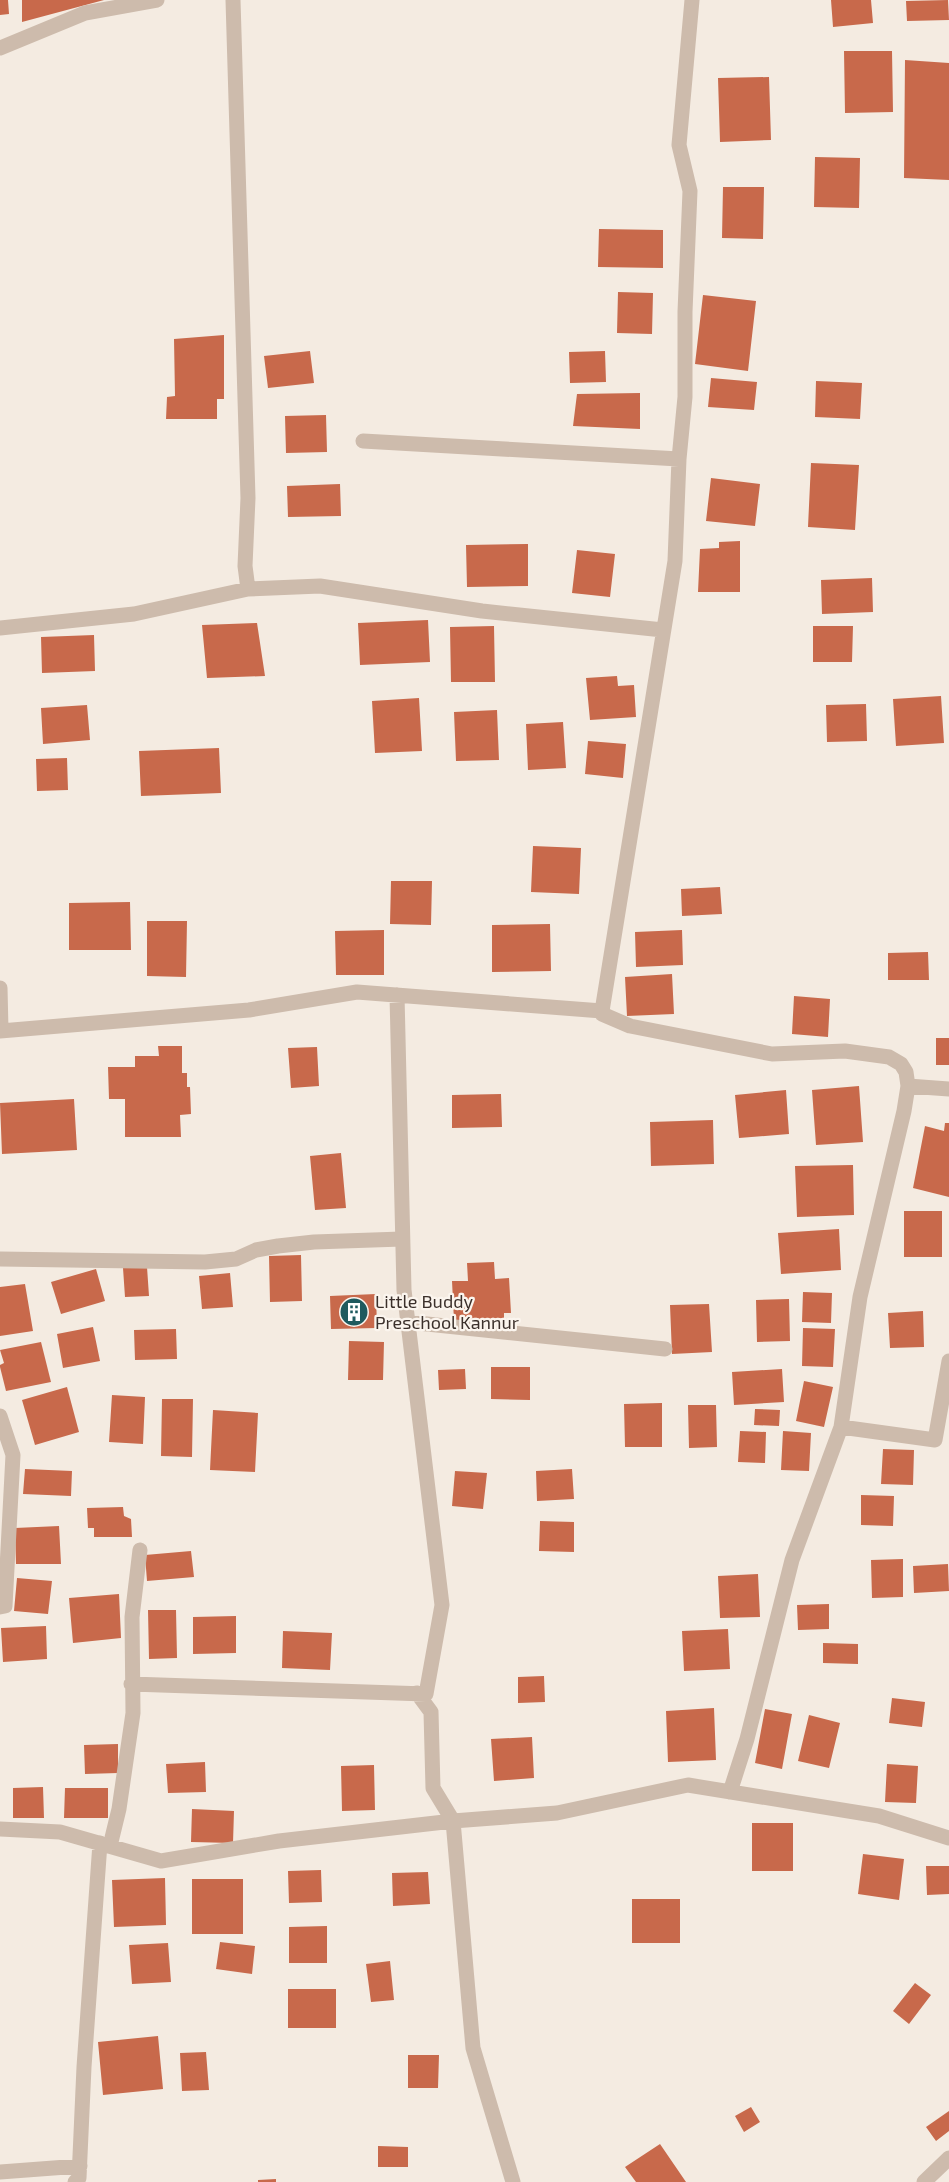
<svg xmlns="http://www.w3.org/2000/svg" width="949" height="2182" viewBox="0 0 949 2182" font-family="'Exo 2',sans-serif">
	<rect width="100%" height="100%" fill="#f4ebe1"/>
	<path fill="#c8694b" d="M 0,0 L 8,0 L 9,14 L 0,15 Z
		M 22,0 L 104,0 L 22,22 Z
		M 831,0 L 871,0 L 873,23 L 833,27 Z
		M 948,0 L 949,20 L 907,21 L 906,1 Z
		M 844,51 L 892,51 L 893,112 L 845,113 Z
		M 905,60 L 949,63 L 949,180 L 904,178 Z
		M 769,77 L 771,140 L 720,142 L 718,78 Z
		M 815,157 L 860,158 L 859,208 L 814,207 Z
		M 723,187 L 764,187 L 763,239 L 722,238 Z
		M 599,229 L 663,230 L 663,268 L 598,267 Z
		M 618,292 L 653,293 L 652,334 L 617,333 Z
		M 703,295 L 756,301 L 748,371 L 695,364 Z
		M 224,335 L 224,399 L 217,399 L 217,419 L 166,419 L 167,397 L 175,396 L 174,339 Z
		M 310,351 L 314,383 L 268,388 L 264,356 Z
		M 605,351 L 606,382 L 570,383 L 569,352 Z
		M 711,378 L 757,382 L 754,410 L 708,407 Z
		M 816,381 L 862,383 L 860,419 L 815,417 Z
		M 640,393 L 640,429 L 573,426 L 577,394 Z
		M 326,415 L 327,452 L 286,453 L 285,416 Z
		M 811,463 L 859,465 L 855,530 L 808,527 Z
		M 711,478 L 760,484 L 755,526 L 706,521 Z
		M 340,484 L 341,516 L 288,517 L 287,486 Z
		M 740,541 L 740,592 L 698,592 L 700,549 L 719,548 L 719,542 Z
		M 528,544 L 528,586 L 467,587 L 466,545 Z
		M 577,550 L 615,554 L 610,597 L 572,593 Z
		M 872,578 L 873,612 L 822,614 L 821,580 Z
		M 428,620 L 430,662 L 360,665 L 358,623 Z
		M 257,623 L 265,676 L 207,678 L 202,625 Z
		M 494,626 L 495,682 L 451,682 L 450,627 Z
		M 813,626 L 853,626 L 852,662 L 813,662 Z
		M 94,635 L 95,671 L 42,673 L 41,637 Z
		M 617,676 L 618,686 L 634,685 L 636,717 L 590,720 L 586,678 Z
		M 941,696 L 944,743 L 896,746 L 893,699 Z
		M 419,698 L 422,751 L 375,753 L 372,701 Z
		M 866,704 L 867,741 L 827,742 L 826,705 Z
		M 87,705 L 90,740 L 43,744 L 41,708 Z
		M 497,710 L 499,760 L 456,761 L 454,712 Z
		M 563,722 L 566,768 L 528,770 L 526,724 Z
		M 588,741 L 626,744 L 623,778 L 585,774 Z
		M 219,748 L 221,793 L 141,796 L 139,751 Z
		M 67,758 L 68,790 L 37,791 L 36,759 Z
		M 533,846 L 581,848 L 579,894 L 531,892 Z
		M 391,881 L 432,881 L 431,925 L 390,924 Z
		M 720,887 L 722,914 L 682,916 L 681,889 Z
		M 130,902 L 131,950 L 69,950 L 69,903 Z
		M 147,921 L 187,921 L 186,977 L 147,976 Z
		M 550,924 L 551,971 L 492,972 L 492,925 Z
		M 384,930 L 384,975 L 336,975 L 335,931 Z
		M 682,930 L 683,965 L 636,967 L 635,932 Z
		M 928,952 L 929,980 L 888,980 L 888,953 Z
		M 672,974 L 674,1014 L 627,1016 L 625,977 Z
		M 794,996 L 830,999 L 828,1037 L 792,1034 Z
		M 936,1038 L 949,1038 L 949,1065 L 936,1065 Z
		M 158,1046 L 182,1046 L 182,1073 L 187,1073 L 187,1087 L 190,1087 L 191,1114 L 180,1115 L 181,1137 L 125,1137 L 125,1099 L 109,1099 L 108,1067 L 135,1067 L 135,1056 L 159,1056 Z
		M 317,1047 L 319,1086 L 291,1088 L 288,1048 Z
		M 859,1086 L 863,1142 L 816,1145 L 812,1090 Z
		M 786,1090 L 789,1134 L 739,1138 L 735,1095 Z
		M 501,1094 L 502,1127 L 452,1128 L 452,1095 Z
		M 74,1099 L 77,1150 L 2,1154 L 0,1103 Z
		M 713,1120 L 714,1164 L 651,1166 L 650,1122 Z
		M 945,1123 L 949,1123 L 949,1197 L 913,1188 L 925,1126 L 944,1131 Z
		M 341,1153 L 346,1208 L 315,1210 L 310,1156 Z
		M 853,1165 L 854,1215 L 797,1217 L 795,1166 Z
		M 904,1211 L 942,1211 L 942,1257 L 904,1257 Z
		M 839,1229 L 841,1270 L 781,1274 L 778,1233 Z
		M 301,1255 L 302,1301 L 270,1302 L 269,1256 Z
		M 494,1262 L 495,1279 L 509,1278 L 511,1313 L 504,1313 L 504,1318 L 454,1321 L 452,1281 L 468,1281 L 467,1263 Z
		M 147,1267 L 149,1296 L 125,1297 L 123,1268 Z
		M 96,1269 L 105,1301 L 61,1314 L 51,1282 Z
		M 230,1273 L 233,1307 L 202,1309 L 199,1276 Z
		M 25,1284 L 33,1331 L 0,1336 L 0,1287 Z
		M 803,1292 L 832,1293 L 831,1323 L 802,1322 Z
		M 376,1294 L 377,1328 L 331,1329 L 330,1296 Z
		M 789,1299 L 790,1341 L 757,1342 L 756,1300 Z
		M 709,1304 L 712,1352 L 672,1354 L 670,1305 Z
		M 923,1311 L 924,1347 L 890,1348 L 888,1313 Z
		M 93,1327 L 100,1361 L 63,1368 L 57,1334 Z
		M 803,1328 L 835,1329 L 833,1367 L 802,1366 Z
		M 176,1329 L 177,1359 L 135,1360 L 134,1330 Z
		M 349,1341 L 384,1342 L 383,1380 L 348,1380 Z
		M 41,1342 L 51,1382 L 6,1391 L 0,1367 L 0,1365 L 4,1363 L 0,1350 Z
		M 491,1367 L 530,1367 L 530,1400 L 491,1399 Z
		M 465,1369 L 466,1389 L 439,1390 L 438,1370 Z
		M 782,1369 L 784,1402 L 734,1405 L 732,1372 Z
		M 804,1381 L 833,1387 L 824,1427 L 796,1421 Z
		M 67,1387 L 79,1432 L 35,1445 L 22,1400 Z
		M 112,1395 L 145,1397 L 143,1444 L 109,1442 Z
		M 162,1399 L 193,1399 L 192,1457 L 161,1456 Z
		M 662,1403 L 662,1447 L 625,1447 L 624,1404 Z
		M 688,1405 L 716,1405 L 717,1447 L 689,1448 Z
		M 755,1409 L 780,1410 L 779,1426 L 754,1425 Z
		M 213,1410 L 258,1413 L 255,1472 L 210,1470 Z
		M 740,1431 L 766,1432 L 765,1463 L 738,1462 Z
		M 783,1431 L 811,1433 L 809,1471 L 781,1470 Z
		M 883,1449 L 914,1450 L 913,1485 L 881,1484 Z
		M 25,1469 L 72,1471 L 71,1496 L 23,1494 Z
		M 572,1469 L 574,1499 L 537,1501 L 536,1471 Z
		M 455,1471 L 487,1473 L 483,1509 L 452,1506 Z
		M 861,1495 L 894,1496 L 893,1526 L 861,1525 Z
		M 123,1507 L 124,1516 L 131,1519 L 132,1537 L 94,1537 L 94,1528 L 88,1528 L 87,1508 Z
		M 540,1521 L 574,1522 L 574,1552 L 539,1551 Z
		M 59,1526 L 61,1564 L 16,1564 L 15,1528 Z
		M 191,1551 L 194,1577 L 147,1581 L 145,1555 Z
		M 903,1559 L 903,1597 L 872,1598 L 871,1560 Z
		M 948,1564 L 949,1591 L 914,1593 L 913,1566 Z
		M 758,1574 L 760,1617 L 720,1618 L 718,1576 Z
		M 17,1578 L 52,1581 L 48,1614 L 14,1611 Z
		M 119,1594 L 121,1638 L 73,1643 L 69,1598 Z
		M 829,1604 L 829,1629 L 798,1630 L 797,1605 Z
		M 148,1610 L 176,1610 L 177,1658 L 149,1659 Z
		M 236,1616 L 236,1653 L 193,1654 L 193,1617 Z
		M 46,1626 L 47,1659 L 3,1662 L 1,1628 Z
		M 728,1629 L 730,1669 L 684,1671 L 682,1631 Z
		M 283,1631 L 332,1633 L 330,1670 L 282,1668 Z
		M 823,1643 L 858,1644 L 858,1664 L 823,1663 Z
		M 544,1676 L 545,1702 L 518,1703 L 518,1677 Z
		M 892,1698 L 925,1702 L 922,1727 L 889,1723 Z
		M 714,1708 L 716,1760 L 668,1762 L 666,1711 Z
		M 765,1709 L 792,1714 L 782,1769 L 755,1763 Z
		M 809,1715 L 840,1723 L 829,1768 L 798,1761 Z
		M 532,1737 L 534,1778 L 494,1781 L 491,1739 Z
		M 118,1744 L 118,1773 L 85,1774 L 84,1745 Z
		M 205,1762 L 206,1792 L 168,1793 L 166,1764 Z
		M 887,1764 L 918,1766 L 916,1803 L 885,1802 Z
		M 374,1765 L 375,1810 L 342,1811 L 341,1766 Z
		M 43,1787 L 44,1818 L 13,1818 L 13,1788 Z
		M 65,1788 L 108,1788 L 108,1818 L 64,1818 Z
		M 192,1809 L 234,1811 L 233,1843 L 191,1842 Z
		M 752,1823 L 793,1823 L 793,1871 L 752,1871 Z
		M 863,1854 L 904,1859 L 899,1900 L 858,1894 Z
		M 926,1866 L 949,1866 L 949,1894 L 927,1895 Z
		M 321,1870 L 322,1902 L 289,1903 L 288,1871 Z
		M 428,1872 L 430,1904 L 393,1906 L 392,1873 Z
		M 165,1878 L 166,1925 L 114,1927 L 112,1880 Z
		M 192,1879 L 243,1879 L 243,1934 L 192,1934 Z
		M 632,1899 L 680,1899 L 680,1943 L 632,1943 Z
		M 327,1926 L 327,1963 L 289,1963 L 289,1927 Z
		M 220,1942 L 255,1946 L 252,1974 L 216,1969 Z
		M 168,1943 L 171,1982 L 132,1984 L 129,1945 Z
		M 390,1961 L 394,2000 L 371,2002 L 366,1964 Z
		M 915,1983 L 931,1995 L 909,2024 L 893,2011 Z
		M 288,1989 L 336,1989 L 336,2028 L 288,2028 Z
		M 158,2036 L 163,2089 L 103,2095 L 98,2042 Z
		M 206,2052 L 209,2090 L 182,2091 L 180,2053 Z
		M 408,2055 L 439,2055 L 438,2088 L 408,2088 Z
		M 751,2107 L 760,2122 L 744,2132 L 735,2116 Z
		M 949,2111 L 949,2131 L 936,2141 L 926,2127 Z
		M 660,2144 L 686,2182 L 636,2182 L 625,2167 Z
		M 378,2146 L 408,2147 L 408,2167 L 378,2167 Z
		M 276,2179 L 276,2182 L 258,2182 L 258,2180 Z"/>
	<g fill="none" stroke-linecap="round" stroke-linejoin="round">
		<path stroke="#cdbbac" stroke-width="15" d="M 233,0 L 248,498 L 245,566 L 248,589 L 320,586 L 482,611 L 663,630
			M 0,48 L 85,13 L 157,0
			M 363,441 L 679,459
			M 0,628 L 134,614 L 248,589
			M 0,988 L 1,1030
			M 602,1011 L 602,1014 L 630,1026 L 772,1054 L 845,1051 L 889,1057 L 901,1064 L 906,1072 L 908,1086 L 904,1111 L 860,1297 L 841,1427 L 792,1560 L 747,1739 L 730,1792
			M 0,1031 L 249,1010 L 357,992 L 602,1011 L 675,561 L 679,459 L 685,397 L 685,312 L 690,191 L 679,145 L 692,0
			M 908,1086 L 949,1089
			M 0,1259 L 205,1262 L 236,1259 L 256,1250 L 278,1246 L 314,1242 L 402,1239
			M 408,1322 L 665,1349
			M 0,1416 L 13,1455 L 5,1606 L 0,1607
			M 841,1427 L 935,1440 L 949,1361
			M 131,1684 L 426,1694 L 442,1605 L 404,1290 L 397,995
			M 417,1693 L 431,1712 L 433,1788 L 453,1821 L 473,2048 L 513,2182
			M 0,1829 L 60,1832 L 161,1861 L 279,1841 L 453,1821 L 557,1813 L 688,1785 L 879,1816 L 949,1838
			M 110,1846 L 119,1809 L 133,1713 L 132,1617 L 140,1550
			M 0,2172 L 80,2166
			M 75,2182 L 79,2178 L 84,2067 L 100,1843
			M 924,2182 L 949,2158"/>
	</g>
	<defs>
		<g id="building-disc" transform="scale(1.5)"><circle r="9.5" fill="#1f5a5e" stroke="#fbf5ee"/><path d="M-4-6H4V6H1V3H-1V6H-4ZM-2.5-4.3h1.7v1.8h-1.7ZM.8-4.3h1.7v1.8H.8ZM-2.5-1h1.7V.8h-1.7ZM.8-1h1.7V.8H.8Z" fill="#fff"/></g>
	</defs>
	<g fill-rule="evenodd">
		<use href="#building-disc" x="354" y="1312"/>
	</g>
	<g text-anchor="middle" stroke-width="4.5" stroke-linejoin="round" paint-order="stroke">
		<g font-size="18" fill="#3b302b" stroke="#fbf5ee" text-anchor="start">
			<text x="375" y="1308">Little Buddy<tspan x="375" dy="21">Preschool Kannur</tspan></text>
		</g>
	</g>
</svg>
